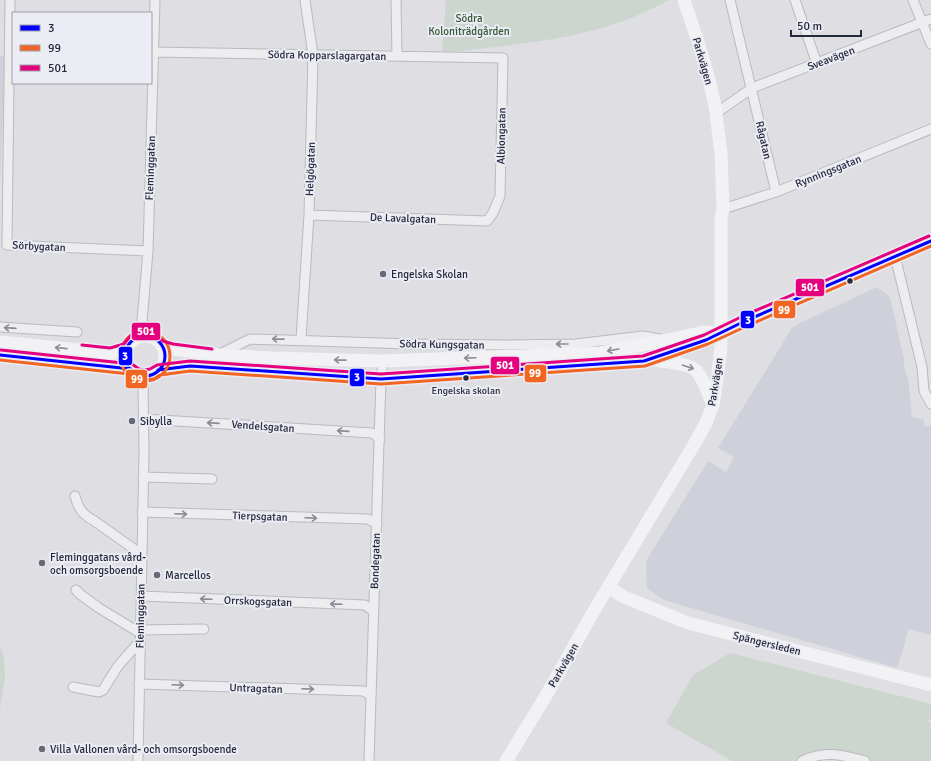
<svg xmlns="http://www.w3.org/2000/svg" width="931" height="761" viewBox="0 0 931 761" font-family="Signika,sans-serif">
	<rect width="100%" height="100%" fill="#dedee3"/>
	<path fill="#cfd1da" d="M 0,56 L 5,56 L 0,182 Z
		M 877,287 L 890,297 L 904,359 L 904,368 L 908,378 L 912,417 L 924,420 L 925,427 L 931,425 L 931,635 L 908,629 L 904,647 L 897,668 L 664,600 L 647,588 L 646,561 L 708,461 L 726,472 L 734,457 L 718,448 L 792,328 L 798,324 Z"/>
	<path fill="#ccd6ce" d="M 446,0 L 669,0 C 649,11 626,21 605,27 C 552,43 496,46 442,53 Z
		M 0,645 L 4,658 L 5,678 L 0,709 Z
		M 730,653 L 931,704 L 931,720 L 927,719 L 931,723 L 931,761 L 865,761 L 843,755 L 802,761 L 732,761 L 666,723 L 693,675 Z"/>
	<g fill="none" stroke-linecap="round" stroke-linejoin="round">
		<g stroke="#b9babf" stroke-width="11">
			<path id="street" d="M 10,0 L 7,245 L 148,251
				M 396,0 L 397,56
				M 730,0 L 776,192
				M 795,0 L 817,64
				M 913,0 L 931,44
				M 151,52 L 503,58 L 500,196 L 493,213 L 487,221 L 309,215
				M 715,114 L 752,88 L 931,19
				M 723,209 L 776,192 L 931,129
				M 895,256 L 922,367 L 924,391 L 931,404
				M 0,327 L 77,332
				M 145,336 L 142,321 L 148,251 L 155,0
				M 301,339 L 309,215 L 313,55 L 305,0
				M 220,354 L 250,339 L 412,344 L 506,345 L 576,344 L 643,336 L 660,339
				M 144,419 L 372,433 L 380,439
				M 143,477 L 212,479
				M 75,496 C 78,508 82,514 93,520 L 141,554
				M 142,512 L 368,519 L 377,524
				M 76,590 L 81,595 L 99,608 L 140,633
				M 141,596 L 365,605 L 373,611
				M 140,630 L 204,629
				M 139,684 L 364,691 L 371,696
				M 73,687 L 99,692 L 103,690 L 118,666 L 140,641
				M 138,761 L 144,453 L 143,384 L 144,375
				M 369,761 L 381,379 L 383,361
				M 802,761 C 825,750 842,755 865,761"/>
		</g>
		<use href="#street" stroke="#ededf0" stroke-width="9"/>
		<path stroke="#f2f2f4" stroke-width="13" d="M125 356a20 20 0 1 1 40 0a20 20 0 1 1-40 0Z
			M 0,342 L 110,353 L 127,348
			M 161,345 L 172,349 L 219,355 L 273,358 L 383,361 L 600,353 L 668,340 L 704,332 L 719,333
			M 0,355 L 108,366 L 131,369
			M 654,360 C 664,362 686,363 694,369 C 702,374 709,396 713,405
			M 158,370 L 190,366 L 381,379 L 644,361 L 706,340 L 745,321 L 931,241
			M 608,587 L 624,597 L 688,623 L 931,685
			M 506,761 L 544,699 L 595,609 L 695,443 L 706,423 L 713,405 L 717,380 L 721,347 L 721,218 L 723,209 L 721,153 L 715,106 L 709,79 L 699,45 L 684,0"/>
		<g stroke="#ebecf4" stroke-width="6">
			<path id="bus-1" d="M125 356a20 20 0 1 1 40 0a20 20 0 1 1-40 0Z
				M 0,355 L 131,369
				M 158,370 L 190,366 L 381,379 L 644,361 L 706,340 L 745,321 L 931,241"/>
		</g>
		<g stroke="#ebecf4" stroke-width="6">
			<path id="bus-2" d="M120 356a25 25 0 1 1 50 0a25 25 0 1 1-50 0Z
				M 0,360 L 129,374 L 135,379 L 144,380 L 154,379 L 160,375 L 190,371 L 381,384 L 645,366 L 708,344 L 747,326 L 931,246"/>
		</g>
		<g stroke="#ebecf4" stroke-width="6">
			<path id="bus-3" d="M 82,345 L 110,348 L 124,344 L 132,334 L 145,331 L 154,334 L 163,341 L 173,344 L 212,349
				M 1,350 L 132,364 L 139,369 L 144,370 L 150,369 L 157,365 L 190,361 L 381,374 L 643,356 L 704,335 L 743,316 L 929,236"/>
		</g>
		<use href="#bus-1" stroke="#00f" stroke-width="3"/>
		<use href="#bus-2" stroke="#f26522" stroke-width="3"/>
		<use href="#bus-3" stroke="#e5007d" stroke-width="3"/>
	</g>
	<defs><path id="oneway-shaft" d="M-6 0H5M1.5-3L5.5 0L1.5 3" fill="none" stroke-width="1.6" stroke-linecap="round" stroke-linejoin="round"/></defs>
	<g stroke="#898b96">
		<use href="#oneway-shaft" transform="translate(10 328) rotate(-176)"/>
		<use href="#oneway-shaft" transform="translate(278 339) rotate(-179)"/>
		<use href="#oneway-shaft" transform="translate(562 344) rotate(-180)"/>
		<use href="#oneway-shaft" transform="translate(213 423) rotate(-176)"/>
		<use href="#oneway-shaft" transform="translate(343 431) rotate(-176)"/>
		<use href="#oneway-shaft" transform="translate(181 514) rotate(2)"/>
		<use href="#oneway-shaft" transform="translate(311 518) rotate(2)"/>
		<use href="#oneway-shaft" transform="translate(206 599) rotate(-178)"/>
		<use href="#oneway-shaft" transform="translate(336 604) rotate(-178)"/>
		<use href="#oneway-shaft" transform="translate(178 685) rotate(2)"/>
		<use href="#oneway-shaft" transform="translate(308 689) rotate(2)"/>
	</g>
	<g stroke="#8c8e98">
		<use href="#oneway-shaft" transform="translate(61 348) rotate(-174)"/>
		<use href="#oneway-shaft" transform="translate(613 350) rotate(170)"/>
		<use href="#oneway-shaft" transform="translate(470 358) rotate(178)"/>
		<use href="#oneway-shaft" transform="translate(340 360) rotate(-179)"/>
		<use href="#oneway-shaft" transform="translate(688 367) rotate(19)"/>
	</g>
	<g fill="#666876" stroke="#ebecf4" stroke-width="1.5">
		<circle cx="383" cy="274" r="4"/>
		<circle cx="132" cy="421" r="4"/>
		<circle cx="42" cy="563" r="4"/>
		<circle cx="157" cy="575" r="4"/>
		<circle cx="42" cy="749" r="4"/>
	</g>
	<g fill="#25293c" stroke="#ebecf4" stroke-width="1.5">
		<circle cx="850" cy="281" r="3.5"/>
		<circle cx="466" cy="378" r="3.5"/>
	</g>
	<g text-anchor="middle" stroke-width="4" stroke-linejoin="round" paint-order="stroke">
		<g font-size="10" fill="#25293c" stroke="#ebecf4">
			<text x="466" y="394">Engelska skolan</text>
		</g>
		<g font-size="11" fill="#335834" stroke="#ebecf4">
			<text x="469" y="22">Södra<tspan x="469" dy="13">Koloniträdgården</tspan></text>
		</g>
		<g font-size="11" fill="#25293c" stroke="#ebecf4">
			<text transform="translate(327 55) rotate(1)" y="4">Södra Kopparslagargatan</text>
			<text transform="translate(831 58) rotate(-21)" y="4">Sveavägen</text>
			<text transform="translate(703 61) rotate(74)" y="4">Parkvägen</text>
			<text transform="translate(501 136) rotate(-89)" y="4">Albiongatan</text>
			<text transform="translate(764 140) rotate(77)" y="4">Rågatan</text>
			<text transform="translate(150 168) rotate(-88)" y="4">Fleminggatan</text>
			<text transform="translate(310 169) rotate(-88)" y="4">Helgögatan</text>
			<text transform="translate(828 171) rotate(-22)" y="4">Rynningsgatan</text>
			<text transform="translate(403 218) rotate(2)" y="4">De Lavalgatan</text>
			<text transform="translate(39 246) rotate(3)" y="4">Sörbygatan</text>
			<text transform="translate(442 344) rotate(1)" y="4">Södra Kungsgatan</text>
			<text transform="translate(715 382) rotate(-81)" y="4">Parkvägen</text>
			<text transform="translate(263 426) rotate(4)" y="4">Vendelsgatan</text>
			<text transform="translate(260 516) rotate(2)" y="4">Tierpsgatan</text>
			<text transform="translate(375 561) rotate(-88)" y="4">Bondegatan</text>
			<text transform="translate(258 601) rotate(2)" y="4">Orrskogsgatan</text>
			<text transform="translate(140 616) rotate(-89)" y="4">Fleminggatan</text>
			<text transform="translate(767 643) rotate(14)" y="4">Spängersleden</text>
			<text transform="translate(563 665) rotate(-60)" y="4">Parkvägen</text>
			<text transform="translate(256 688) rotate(2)" y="4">Untragatan</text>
		</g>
		<g font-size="11" fill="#25293c" stroke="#ebecf4" text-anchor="start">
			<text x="391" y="278">Engelska Skolan</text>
			<text x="140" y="425">Sibylla</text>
			<text x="50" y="561">Fleminggatans vård-<tspan x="50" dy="13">och omsorgsboende</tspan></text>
			<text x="165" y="579">Marcellos</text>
			<text x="50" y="753">Villa Vallonen vård- och omsorgsboende</text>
		</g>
	</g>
	<g stroke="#ebecf4" stroke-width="1.5">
		<rect x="795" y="278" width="30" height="19" rx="4" fill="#e5007d"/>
		<rect x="773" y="300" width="23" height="19" rx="4" fill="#f26522"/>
		<rect x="740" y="310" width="15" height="19" rx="4" fill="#00f"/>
		<rect x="131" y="322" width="30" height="19" rx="4" fill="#e5007d"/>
		<rect x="118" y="346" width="15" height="20" rx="4" fill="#00f"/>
		<rect x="490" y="356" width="30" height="19" rx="4" fill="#e5007d"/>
		<rect x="524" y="364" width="23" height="19" rx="4" fill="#f26522"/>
		<rect x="349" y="368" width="16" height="19" rx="4" fill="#00f"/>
		<rect x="125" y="369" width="23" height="20" rx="4" fill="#f26522"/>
	</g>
	<g font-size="11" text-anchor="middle" font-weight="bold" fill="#fff">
		<text x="810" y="291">501</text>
		<text x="784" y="314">99</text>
		<text x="748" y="324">3</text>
		<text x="146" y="335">501</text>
		<text x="125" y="360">3</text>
		<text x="505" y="369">501</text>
		<text x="535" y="377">99</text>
		<text x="357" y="381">3</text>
		<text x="137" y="383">99</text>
	</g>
	<rect x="12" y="12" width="140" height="72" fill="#ebecf4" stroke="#9c9eaa"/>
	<rect x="20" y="25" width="20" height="6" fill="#0000ff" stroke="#9c9eaa"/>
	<text x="48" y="32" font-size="12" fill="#25293c">3</text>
	<rect x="20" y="45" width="20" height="6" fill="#f26522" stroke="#9c9eaa"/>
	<text x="48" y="52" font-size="12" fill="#25293c">99</text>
	<rect x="20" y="65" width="20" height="6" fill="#e5007d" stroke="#9c9eaa"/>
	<text x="48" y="72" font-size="12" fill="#25293c">501</text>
	<path d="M791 30v6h70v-6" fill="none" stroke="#25293c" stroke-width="2"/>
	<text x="797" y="30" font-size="12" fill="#25293c" stroke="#ebecf4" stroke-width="3" paint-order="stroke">50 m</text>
</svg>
